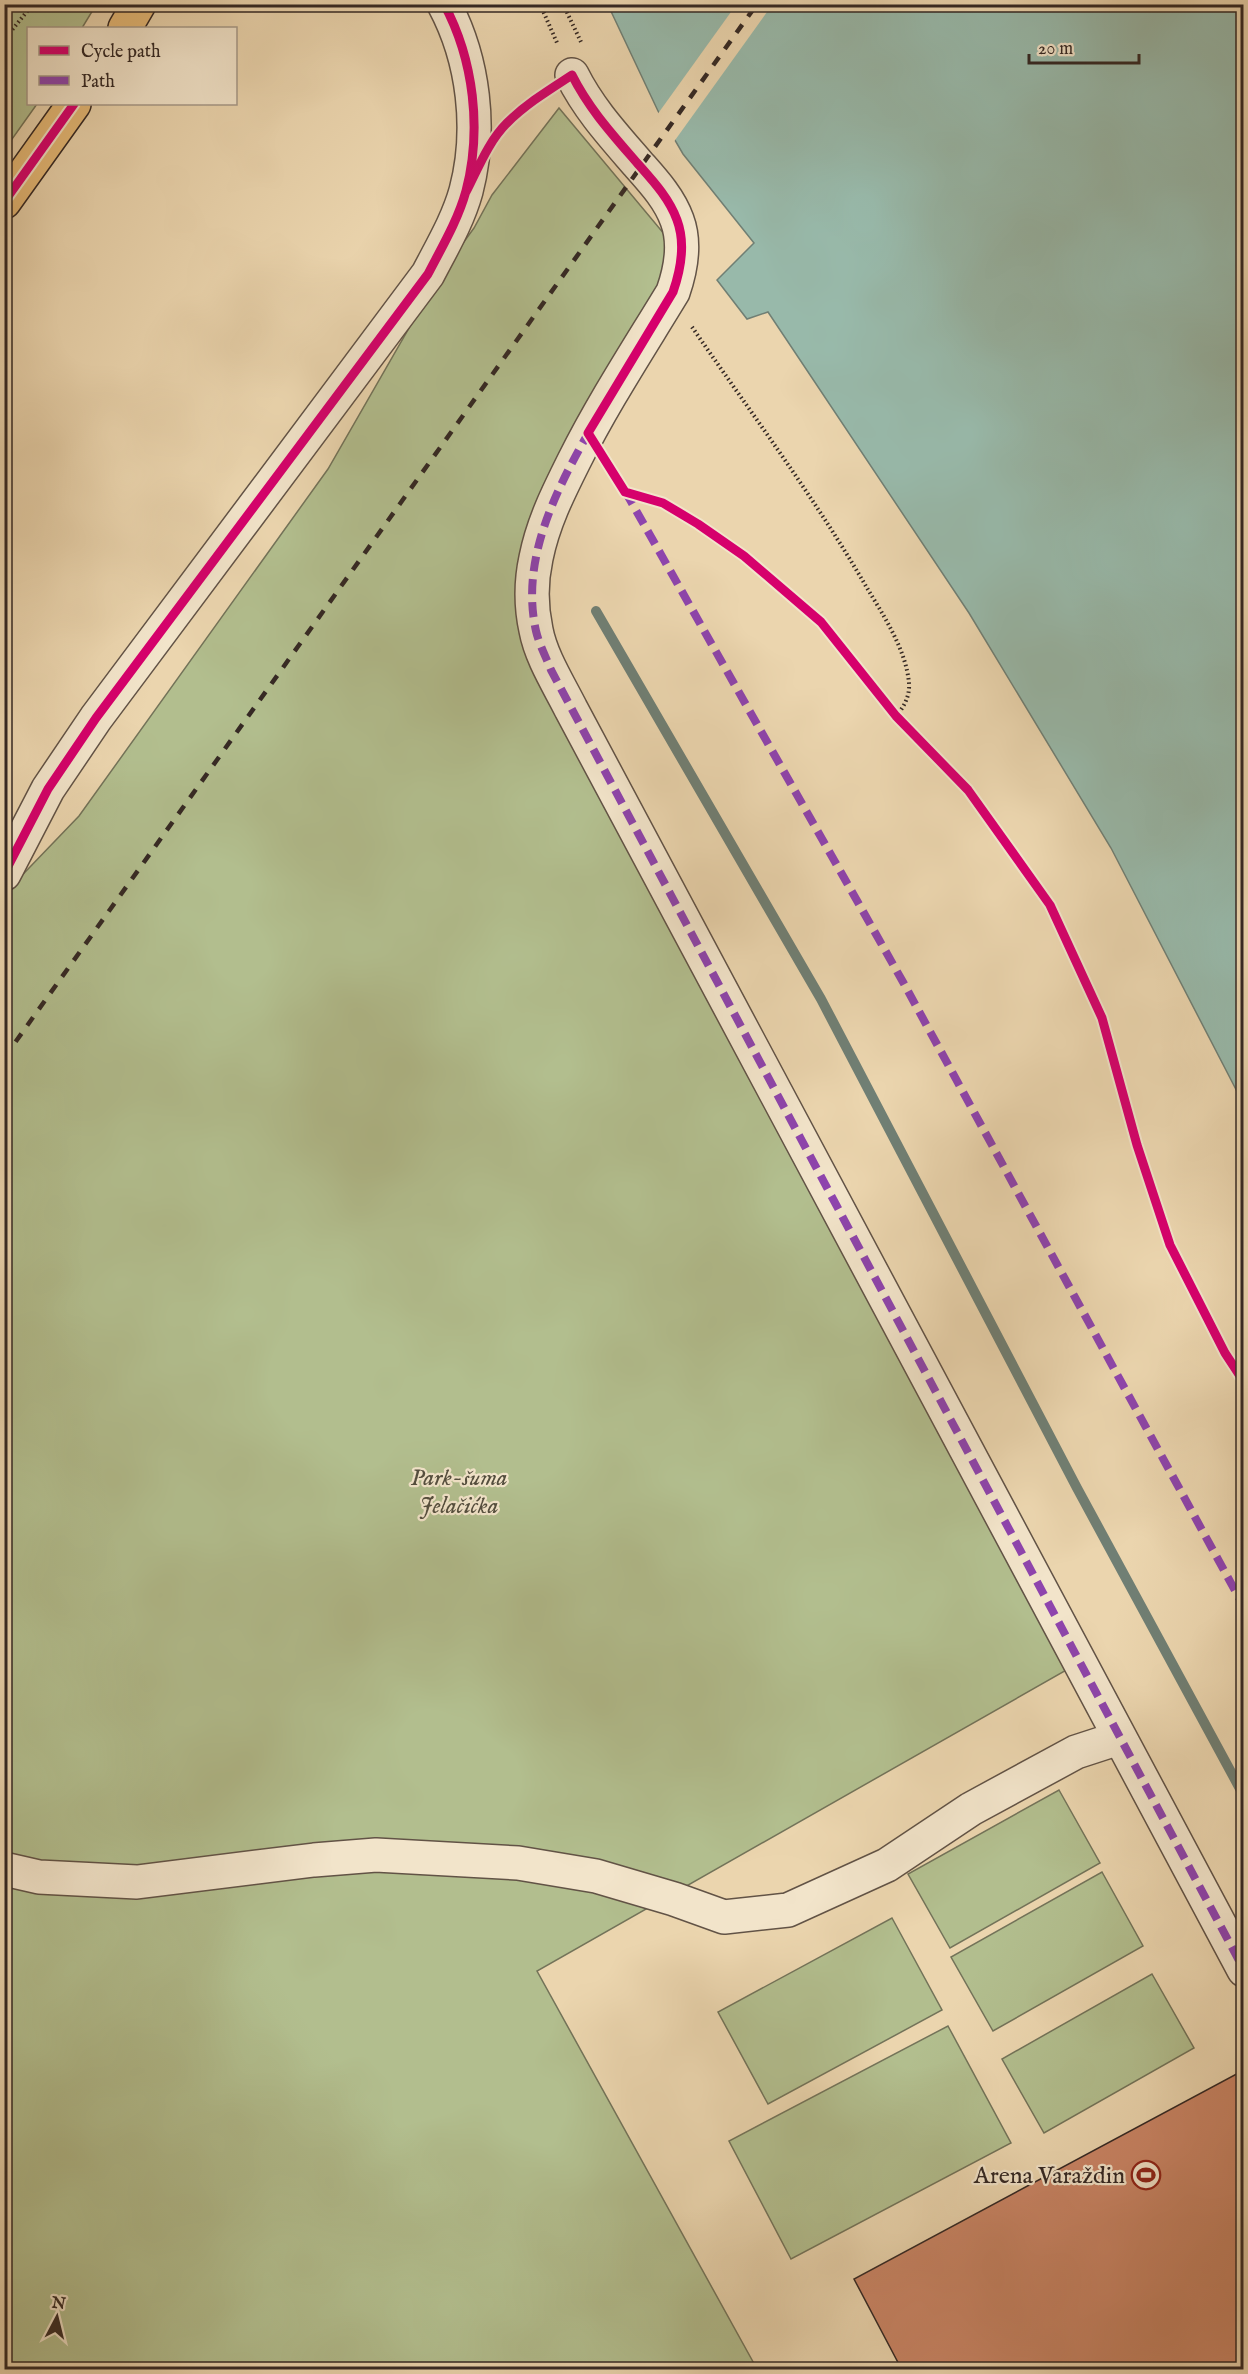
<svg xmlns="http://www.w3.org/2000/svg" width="1248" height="2374" viewBox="0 0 1248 2374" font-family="'IM FELL English',serif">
	<rect width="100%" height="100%" fill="#ebd5ae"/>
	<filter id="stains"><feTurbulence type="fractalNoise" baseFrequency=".00333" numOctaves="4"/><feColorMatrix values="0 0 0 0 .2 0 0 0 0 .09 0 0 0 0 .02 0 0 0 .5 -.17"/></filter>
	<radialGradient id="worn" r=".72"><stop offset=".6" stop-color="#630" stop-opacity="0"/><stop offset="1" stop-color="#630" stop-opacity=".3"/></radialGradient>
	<path fill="#b2be8e" stroke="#737359" stroke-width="1.5" d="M 5,4 L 96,5 L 82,28 L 28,28 L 28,104 L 37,104 L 5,149 Z
		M 559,108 L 665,235 L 666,279 L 543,486 L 522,544 L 520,594 L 1070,1668 L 537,1971 L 757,2369 L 5,2369 L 4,894 L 79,816 L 328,469 L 439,276 L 474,228 L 492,195 Z
		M 1059,1790 L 1100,1863 L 950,1948 L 908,1874 Z
		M 1102,1872 L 1143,1946 L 993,2031 L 951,1957 Z
		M 892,1918 L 942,2010 L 768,2104 L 718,2012 Z
		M 1152,1974 L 1194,2048 L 1044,2133 L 1002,2059 Z
		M 948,2026 L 1011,2143 L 791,2259 L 729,2141 Z"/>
	<path fill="#98b9aa" stroke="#707f74" stroke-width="1.5" d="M 608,5 L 1243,5 L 1243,1103 L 1111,848 L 969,613 L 768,312 L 747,319 L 717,280 L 754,243 L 683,154 L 658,111 Z"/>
	<path fill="#ebd5ae" d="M 736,5 L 772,5 L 673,143 L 657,115 Z"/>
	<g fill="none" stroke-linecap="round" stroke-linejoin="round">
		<path stroke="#707f74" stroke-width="10" d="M 596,611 L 821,999 L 1077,1488 L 1244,1796"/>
	</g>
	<path fill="#ca8566" stroke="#342824" stroke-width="1.5" d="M 1244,2070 L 1244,2370 L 902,2370 L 854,2279 Z"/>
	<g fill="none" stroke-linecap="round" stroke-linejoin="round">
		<g stroke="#625346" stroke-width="36">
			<path id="minor" d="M 572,75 C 589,109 613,135 638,164 C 653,181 669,198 677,220 C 686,244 681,269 673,292 C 639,348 603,403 574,461 C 558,493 543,523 536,558 C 531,581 531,607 536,630 C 541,657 559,685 571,709 L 1244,1970
				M 4,874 L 48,789 L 96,718 L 428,274 C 442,247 458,220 466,191 C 482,130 474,60 444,4
				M 4,1869 L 39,1877 L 137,1882 L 314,1860 L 376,1855 L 518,1863 L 596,1876 L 674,1899 L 724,1917 L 788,1910 L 887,1865 L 971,1809 L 1076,1752 L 1119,1738"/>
		</g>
		<g stroke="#342824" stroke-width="36">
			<path id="major" d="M 125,28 L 139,4
				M 4,202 L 74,104"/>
		</g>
		<path stroke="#342824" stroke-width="4" stroke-dasharray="1.5 3" stroke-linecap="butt" d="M 540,4 L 558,45
			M 563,4 L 581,42
			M 4,40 L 33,4
			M 509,121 L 543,94
			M 692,327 C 751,413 815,498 867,588 C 884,616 906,650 909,683 C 910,696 904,707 896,716"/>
		<use href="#minor" stroke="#f2e4ca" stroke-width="33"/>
		<use href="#major" stroke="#e6ba77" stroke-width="33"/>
		<path stroke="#342824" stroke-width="4.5" stroke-dasharray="10 10" stroke-linecap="butt" d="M 4,1058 L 757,4"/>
		<path stroke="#8e44ad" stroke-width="8" stroke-dasharray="15 8" stroke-linecap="butt" d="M 590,430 C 556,490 520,560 536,631 C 539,644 546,657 551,670 L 1244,1970
			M 625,491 L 903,982 L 1244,1607"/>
		<g stroke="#f2e4ca" stroke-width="13">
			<path id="cycleway" d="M 466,192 C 478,169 488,142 507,123 C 526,104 549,90 572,75 C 589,109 613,135 638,164 C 653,181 669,198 677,220 C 686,244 681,269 673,292 L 588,433 L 625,492 L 663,503 L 698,524 L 744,556 L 821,622 L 896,716 L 968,790 L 1050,905 L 1102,1018 L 1137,1145 L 1170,1245 L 1225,1353 L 1244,1382
				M 4,202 L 74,104
				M 4,874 L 48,789 L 96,718 L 428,274 C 442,247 458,220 466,191 C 482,130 474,60 444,4"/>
		</g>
		<use href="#cycleway" stroke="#d6006c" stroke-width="9"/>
	</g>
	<defs>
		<g id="stadium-ring" transform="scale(1.5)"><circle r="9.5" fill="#f2e4ca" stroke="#8f2418" stroke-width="1.5"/><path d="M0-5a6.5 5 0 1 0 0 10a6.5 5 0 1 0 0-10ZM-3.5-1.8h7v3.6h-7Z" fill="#8f2418"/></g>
	</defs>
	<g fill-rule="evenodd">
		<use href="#stadium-ring" x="1146" y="2175"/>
	</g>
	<g text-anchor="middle" stroke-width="4.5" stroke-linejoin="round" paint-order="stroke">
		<g font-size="24" font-style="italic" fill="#544e3e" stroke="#f2e4ca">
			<text x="459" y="1485">Park-šuma<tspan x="459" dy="28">Jelačićka</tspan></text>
		</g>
		<g font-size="24" fill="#342824" stroke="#f2e4ca" text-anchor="end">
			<text x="1125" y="2183">Arena Varaždin</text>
		</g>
	</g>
	<rect width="1248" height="2374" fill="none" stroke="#ebd5ae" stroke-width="24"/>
	<rect x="6" y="6" width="1236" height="2362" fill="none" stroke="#342824" stroke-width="3"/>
	<rect x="12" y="12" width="1224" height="2350" fill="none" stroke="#342824" stroke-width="1.5"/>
	<rect x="27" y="27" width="210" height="78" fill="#f2e4ca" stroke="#a69988" stroke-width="1.5"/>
	<rect x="39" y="46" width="30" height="9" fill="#d6006c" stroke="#a69988" stroke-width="1.5"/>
	<text x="81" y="57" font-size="18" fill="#342824">Cycle path</text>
	<rect x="39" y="76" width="30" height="9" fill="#8e44ad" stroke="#a69988" stroke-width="1.5"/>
	<text x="81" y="87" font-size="18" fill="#342824">Path</text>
	<g transform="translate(57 2317) rotate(7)" stroke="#f2e4ca" stroke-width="4.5" paint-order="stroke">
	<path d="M0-4.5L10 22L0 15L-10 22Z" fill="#342824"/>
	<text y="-9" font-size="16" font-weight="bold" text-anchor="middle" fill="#342824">N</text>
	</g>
	<path d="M1029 54v9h110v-9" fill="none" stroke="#342824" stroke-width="3"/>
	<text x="1038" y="54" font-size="18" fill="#342824" stroke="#f2e4ca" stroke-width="4.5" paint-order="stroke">20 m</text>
	<rect width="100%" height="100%" filter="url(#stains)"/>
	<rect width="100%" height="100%" fill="url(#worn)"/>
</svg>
